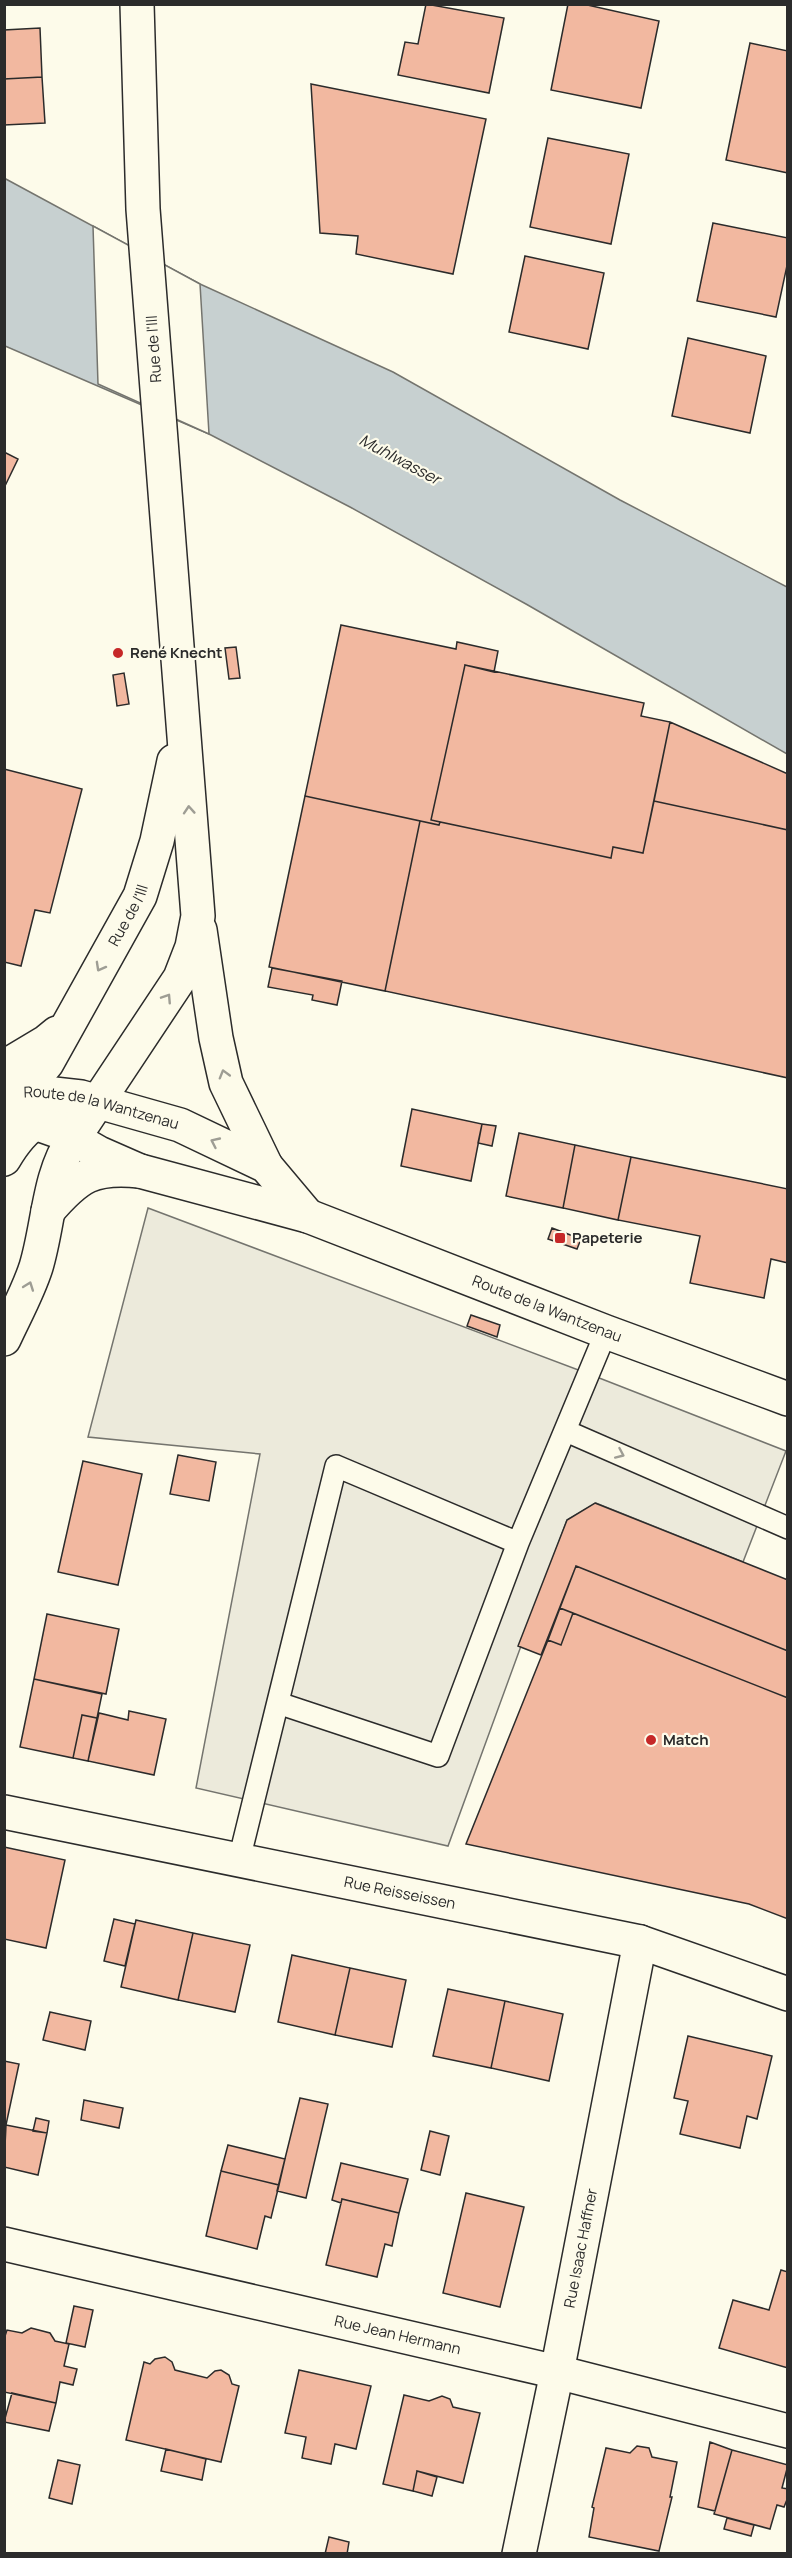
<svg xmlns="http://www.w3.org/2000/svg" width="792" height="2558" viewBox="0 0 792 2558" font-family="Manrope,sans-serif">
	<rect width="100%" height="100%" fill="#fdfbea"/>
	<path fill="#eceadb" stroke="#74746e" stroke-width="1.5" d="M 148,1208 L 589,1374 L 786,1451 L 743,1562 L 596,1503 L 567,1520 L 448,1846 L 196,1788 L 260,1454 L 88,1437 Z"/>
	<path fill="#c7d0d0" stroke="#74746e" stroke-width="1.5" d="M 4,178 L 200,284 L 393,372 L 620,500 L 787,587 L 787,754 L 526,604 L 350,507 L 209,434 L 5,346 Z"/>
	<path fill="#fdfbea" stroke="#74746e" stroke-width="1.5" d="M 93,226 L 200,284 L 209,434 L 98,384 Z"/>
	<path fill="#f2b8a0" stroke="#2b2b2b" stroke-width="1.5" d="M 426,4 L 504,18 L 489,93 L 398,75 L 405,42 L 418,44 Z
		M 568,4 L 583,4 L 659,21 L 641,108 L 551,90 Z
		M 40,28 L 42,77 L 4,79 L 4,30 Z
		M 750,43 L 788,51 L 788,173 L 726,160 Z
		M 42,77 L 45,123 L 4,125 L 4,79 Z
		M 311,84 L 486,119 L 453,274 L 356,254 L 358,236 L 320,233 Z
		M 548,138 L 629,154 L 611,244 L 530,227 Z
		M 713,223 L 788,238 L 788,261 L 776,317 L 697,301 Z
		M 525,256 L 604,273 L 588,349 L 509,332 Z
		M 688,338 L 766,356 L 750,433 L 672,416 Z
		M 4,452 L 18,459 L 4,488 Z
		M 341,625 L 456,649 L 457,642 L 498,651 L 494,672 L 465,665 L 431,820 L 440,822 L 439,825 L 305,796 Z
		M 236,647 L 240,678 L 229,679 L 225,648 Z
		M 465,665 L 644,703 L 641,716 L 670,722 L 643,853 L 613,847 L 611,858 L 431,820 Z
		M 124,673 L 129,704 L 117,706 L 113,675 Z
		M 670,722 L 788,774 L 788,830 L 654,801 Z
		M 4,769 L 82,789 L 50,913 L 35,910 L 21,966 L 4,962 Z
		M 305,796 L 420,821 L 385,991 L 269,967 Z
		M 654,801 L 788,830 L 788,1078 L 385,991 L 420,821 L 439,825 L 440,822 L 611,858 L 613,847 L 643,853 Z
		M 272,968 L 342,981 L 337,1005 L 312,1000 L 313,995 L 268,987 Z
		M 412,1109 L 482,1124 L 471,1181 L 401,1166 Z
		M 482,1124 L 496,1126 L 492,1146 L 478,1143 Z
		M 519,1133 L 575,1145 L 563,1208 L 506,1196 Z
		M 575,1145 L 631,1157 L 618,1220 L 563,1208 Z
		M 631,1157 L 788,1189 L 788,1263 L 771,1259 L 764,1298 L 690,1283 L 700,1236 L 618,1220 Z
		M 552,1228 L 581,1239 L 577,1249 L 548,1239 Z
		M 471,1315 L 500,1325 L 497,1337 L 467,1326 Z
		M 178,1455 L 216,1462 L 209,1501 L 170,1494 Z
		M 83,1461 L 142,1474 L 118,1585 L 58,1572 Z
		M 595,1503 L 788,1580 L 788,1651 L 576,1566 L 541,1655 L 518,1646 L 567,1520 Z
		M 576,1566 L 788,1651 L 788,1698 L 560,1608 Z
		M 560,1608 L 573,1613 L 561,1645 L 548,1640 Z
		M 573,1613 L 788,1698 L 788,1919 L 749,1904 L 466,1844 L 548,1640 L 561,1645 Z
		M 47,1614 L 119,1629 L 106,1694 L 34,1679 Z
		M 34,1679 L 102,1694 L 97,1718 L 82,1715 L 73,1758 L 20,1747 Z
		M 129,1711 L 166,1719 L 154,1775 L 88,1761 L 99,1713 L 128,1720 Z
		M 82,1715 L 97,1718 L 88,1761 L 73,1758 Z
		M 4,1847 L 65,1860 L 46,1948 L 4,1939 Z
		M 114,1919 L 135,1924 L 125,1966 L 104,1961 Z
		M 136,1920 L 193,1933 L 178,2000 L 121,1987 Z
		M 193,1933 L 250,1945 L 235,2012 L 178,2000 Z
		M 292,1955 L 350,1968 L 335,2035 L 278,2022 Z
		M 350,1968 L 406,1980 L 392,2047 L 335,2035 Z
		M 448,1989 L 505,2001 L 491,2068 L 433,2056 Z
		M 505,2001 L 563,2014 L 549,2081 L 491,2068 Z
		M 50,2012 L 91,2021 L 85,2050 L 43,2040 Z
		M 688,2036 L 772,2056 L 757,2119 L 747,2116 L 740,2148 L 680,2134 L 688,2101 L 674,2098 Z
		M 4,2061 L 19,2064 L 6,2125 L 4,2124 Z
		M 300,2098 L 328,2104 L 306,2198 L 277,2191 Z
		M 84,2100 L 123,2108 L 119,2128 L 81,2120 Z
		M 36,2118 L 49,2121 L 47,2133 L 33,2131 Z
		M 6,2125 L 47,2133 L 38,2175 L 4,2167 Z
		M 430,2131 L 449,2136 L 440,2175 L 421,2170 Z
		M 228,2145 L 285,2159 L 279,2185 L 221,2171 Z
		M 341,2163 L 408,2179 L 399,2213 L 342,2199 L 341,2203 L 332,2200 Z
		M 221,2171 L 279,2185 L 271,2218 L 265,2216 L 257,2249 L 206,2236 Z
		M 466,2193 L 524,2207 L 500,2307 L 443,2293 Z
		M 342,2199 L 399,2213 L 392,2246 L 385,2244 L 377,2277 L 326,2265 Z
		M 781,2270 L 788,2272 L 788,2368 L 719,2348 L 733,2300 L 769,2310 Z
		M 74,2306 L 93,2310 L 85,2347 L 66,2343 Z
		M 31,2328 L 50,2333 L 55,2341 L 69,2344 L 64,2366 L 77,2369 L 73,2385 L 60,2382 L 56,2403 L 4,2392 L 4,2339 L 7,2330 L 22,2333 Z
		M 165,2357 L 172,2362 L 175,2370 L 207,2378 L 215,2371 L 221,2370 L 229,2375 L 232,2384 L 239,2386 L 221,2462 L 126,2440 L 144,2362 L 150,2364 L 155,2359 Z
		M 299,2370 L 371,2386 L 356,2449 L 335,2444 L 331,2464 L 302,2458 L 306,2437 L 285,2433 Z
		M 12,2393 L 56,2403 L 49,2431 L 4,2422 Z
		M 404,2395 L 429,2401 L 442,2396 L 450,2399 L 453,2407 L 480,2413 L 463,2483 L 417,2471 L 413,2491 L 383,2484 Z
		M 710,2442 L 732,2450 L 715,2511 L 698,2507 Z
		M 637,2446 L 649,2448 L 652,2457 L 677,2462 L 670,2497 L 672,2497 L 659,2551 L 589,2537 L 594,2508 L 592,2507 L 606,2448 L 630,2453 Z
		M 166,2449 L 206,2459 L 202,2480 L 161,2471 Z
		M 732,2450 L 788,2465 L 782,2488 L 788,2489 L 788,2497 L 784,2507 L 777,2505 L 770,2529 L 714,2514 Z
		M 58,2460 L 80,2465 L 72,2504 L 49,2498 Z
		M 417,2471 L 437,2477 L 432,2496 L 413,2491 Z
		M 727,2518 L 754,2525 L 751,2536 L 724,2529 Z
		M 329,2537 L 349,2542 L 347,2554 L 325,2554 Z"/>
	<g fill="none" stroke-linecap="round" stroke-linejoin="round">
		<g stroke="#2b2b2b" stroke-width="24">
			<path id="lane" d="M 566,1431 L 788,1528
				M 278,1703 L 438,1756 L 518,1543 L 606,1332
				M 239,1860 L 336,1466 L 518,1543"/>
		</g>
		<g stroke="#2b2b2b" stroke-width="36">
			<g id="street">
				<path d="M 4,1159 C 30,1114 53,1112 99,1101"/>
				<path d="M 48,1211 C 78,1176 93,1166 140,1171"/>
				<path d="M 4,1339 C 15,1315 28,1292 36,1267 C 49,1224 48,1176 73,1139"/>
				<path id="s1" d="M 4,1812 L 640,1942 L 788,1994"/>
				<path id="s2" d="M 4,2244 L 557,2372 L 788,2431"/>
				<path id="s3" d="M 519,2554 L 557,2372 L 640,1942"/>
			</g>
		</g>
		<g stroke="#2b2b2b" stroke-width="36">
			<g id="secondary">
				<path d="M 200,930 L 216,1038 L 226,1083 L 266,1166"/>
				<path d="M 4,1067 L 46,1042 L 57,1033"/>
				<path id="s4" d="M 7,1093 L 36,1092 L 81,1097 L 180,1125 L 266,1166 L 308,1216"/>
				<path id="s5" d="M 4,1112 L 66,1134 L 99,1153 L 140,1171 L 308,1216 L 606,1332 L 788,1399"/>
				<path id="s6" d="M 12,1114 L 23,1092 L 47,1063 L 140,896 L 157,841 L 174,761"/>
				<path d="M 73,1139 L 180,978 L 192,947 L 198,916 L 143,209 L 137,4"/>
			</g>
		</g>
		<use href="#lane" stroke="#fdfbea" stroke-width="21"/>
		<use href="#street" stroke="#fdfbea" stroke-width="33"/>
		<use href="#secondary" stroke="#fdfbea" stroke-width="33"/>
	</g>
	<defs><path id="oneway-chevron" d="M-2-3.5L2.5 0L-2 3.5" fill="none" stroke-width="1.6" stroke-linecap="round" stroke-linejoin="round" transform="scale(1.5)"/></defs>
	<g stroke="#9e9d94">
		<use href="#oneway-chevron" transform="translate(189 810) rotate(-94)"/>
		<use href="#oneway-chevron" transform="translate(100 967) rotate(119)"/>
		<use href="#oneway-chevron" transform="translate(167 998) rotate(-57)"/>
		<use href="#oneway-chevron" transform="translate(224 1074) rotate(-106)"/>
		<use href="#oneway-chevron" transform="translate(215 1142) rotate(-155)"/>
		<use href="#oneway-chevron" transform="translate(29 1286) rotate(-70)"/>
		<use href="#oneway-chevron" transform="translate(620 1454) rotate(24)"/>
	</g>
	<g fill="#c62828" stroke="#fdfbea" stroke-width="2">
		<circle cx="118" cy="653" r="6"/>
		<rect x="554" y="1232" width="12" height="12" rx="3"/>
		<circle cx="651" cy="1740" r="6"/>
	</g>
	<g text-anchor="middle" stroke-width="4.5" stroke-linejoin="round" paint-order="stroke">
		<g font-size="15" fill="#2b2b2b" stroke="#fdfbea">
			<text transform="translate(154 349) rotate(-94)" y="5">Rue de l'Ill</text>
			<text dy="5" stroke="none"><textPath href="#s6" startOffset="231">Rue de l'Ill</textPath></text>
			<text dy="5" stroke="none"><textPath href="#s4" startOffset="96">Route de la Wantzenau</textPath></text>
			<text dy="5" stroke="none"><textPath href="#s5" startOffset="579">Route de la Wantzenau</textPath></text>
			<text dy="5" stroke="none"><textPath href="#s1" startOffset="404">Rue Reisseissen</textPath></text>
			<text dy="5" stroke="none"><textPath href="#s3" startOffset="312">Rue Isaac Haffner</textPath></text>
			<text dy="5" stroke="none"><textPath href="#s2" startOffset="404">Rue Jean Hermann</textPath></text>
		</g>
		<g font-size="15" font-weight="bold" fill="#2b2b2b" stroke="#fdfbea" text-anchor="start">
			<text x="130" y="658">René Knecht</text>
			<text x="572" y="1243">Papeterie</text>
			<text x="663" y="1745">Match</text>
		</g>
		<g font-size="16" font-style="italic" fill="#2b2b2b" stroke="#fdfbea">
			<text transform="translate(400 459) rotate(28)" y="6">Muhlwasser</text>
		</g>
	</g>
	<rect width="792" height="2558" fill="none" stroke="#2b2b2b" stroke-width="12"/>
</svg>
